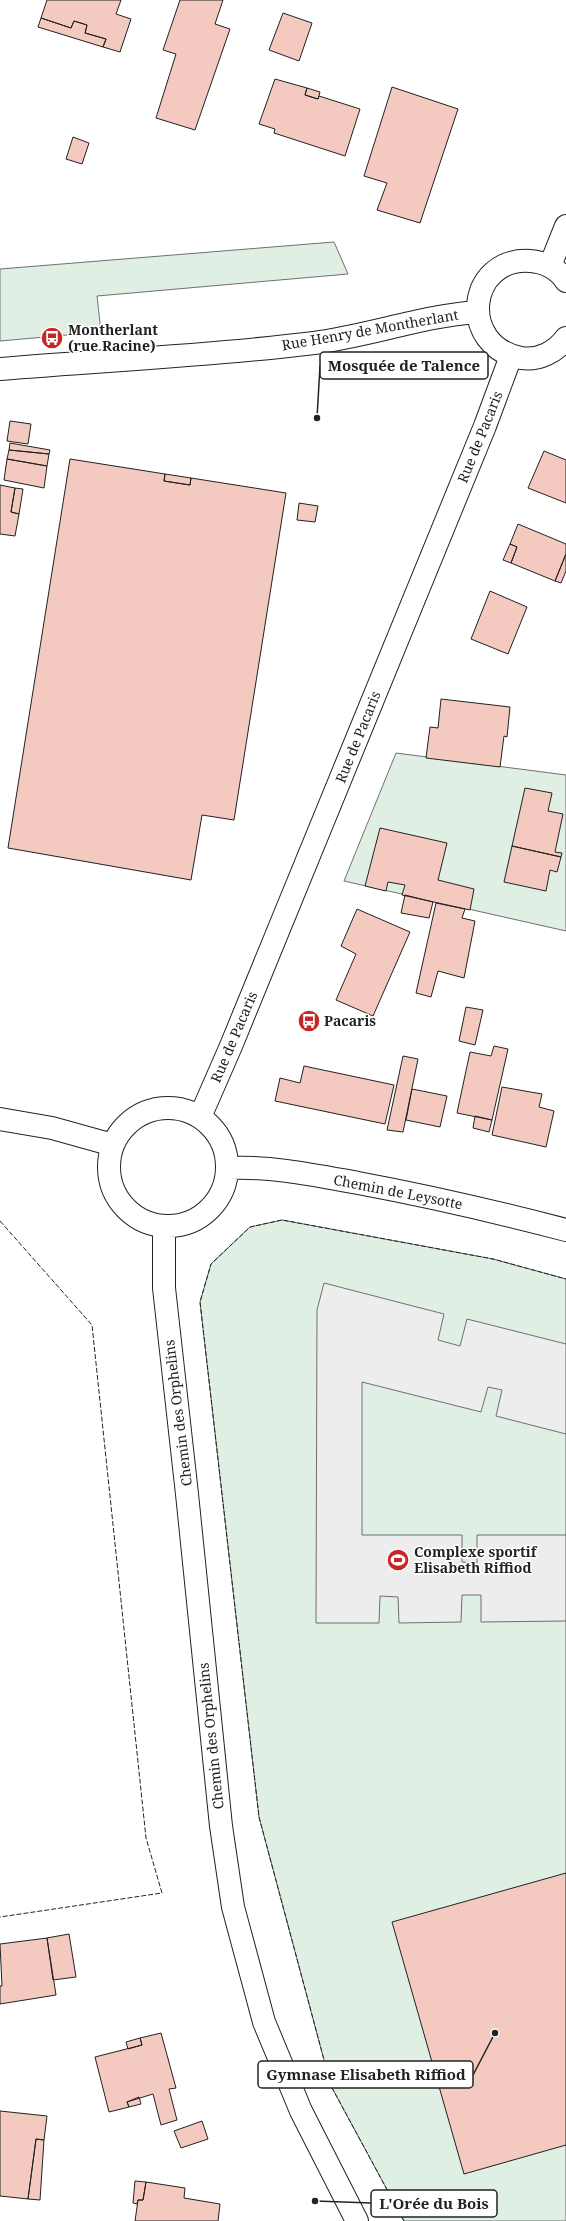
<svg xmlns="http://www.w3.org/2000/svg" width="566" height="2221" viewBox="0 0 566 2221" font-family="'Noto Serif',serif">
	<rect width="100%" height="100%" fill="#fff"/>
	<path fill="#e0efe3" stroke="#6f6f6f" d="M 334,242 L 348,274 L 97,296 L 101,332 L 0,341 L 0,269 Z
		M 396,753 L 566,775 L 566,931 L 344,881 Z
		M 282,1220 L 493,1259 L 566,1279 L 566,2221 L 404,2221 L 331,2086 L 259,1817 L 200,1302 L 211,1264 L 250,1227 Z"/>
	<path fill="#ededed" stroke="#6f6f6f" d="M 324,1283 L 444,1314 L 438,1340 L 460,1346 L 467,1319 L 566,1344 L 566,1434 L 496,1416 L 502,1390 L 488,1387 L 481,1412 L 362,1382 L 362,1535 L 462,1535 L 462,1562 L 477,1563 L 477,1535 L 566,1535 L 566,1621 L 481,1622 L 481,1595 L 462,1595 L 461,1622 L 399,1623 L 398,1597 L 380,1596 L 379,1623 L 316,1623 L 317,1310 Z"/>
	<path fill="#f3c9c0" stroke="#222" d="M 47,0 L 121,0 L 116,14 L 131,19 L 120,52 L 103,47 L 106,39 L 85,33 L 87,25 L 74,21 L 71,28 L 41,18 Z
		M 180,0 L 223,0 L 215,24 L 230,29 L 195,130 L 156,118 L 176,54 L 163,50 Z
		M 283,13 L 312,23 L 299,61 L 269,50 Z
		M 41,18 L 71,28 L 74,21 L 87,25 L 85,33 L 106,39 L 103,47 L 38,27 Z
		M 275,79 L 307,88 L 305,95 L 318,99 L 319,96 L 360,109 L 345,156 L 274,133 L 275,129 L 259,124 Z
		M 392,87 L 458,109 L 420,223 L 377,210 L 387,183 L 364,176 Z
		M 307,88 L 320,92 L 318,99 L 305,95 Z
		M 73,137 L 89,143 L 82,164 L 66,159 Z
		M 10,421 L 31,424 L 28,444 L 7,441 Z
		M 10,443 L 50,450 L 49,454 L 9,450 Z
		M 9,450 L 49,454 L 47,466 L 7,459 Z
		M 544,451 L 566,460 L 566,503 L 528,488 Z
		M 7,459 L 47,466 L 44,488 L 4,480 Z
		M 70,459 L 165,474 L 164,481 L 190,485 L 191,478 L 286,493 L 234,820 L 202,815 L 191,880 L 8,848 Z
		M 165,474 L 191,478 L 190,485 L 164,481 Z
		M 0,485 L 15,488 L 11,512 L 19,514 L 15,536 L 0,534 Z
		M 15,488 L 23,489 L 19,514 L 11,512 Z
		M 299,503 L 318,506 L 315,522 L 297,520 Z
		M 518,524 L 566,544 L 566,554 L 555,581 L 511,563 L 517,547 L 510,544 Z
		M 510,544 L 517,547 L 511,563 L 503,560 Z
		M 566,554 L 566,571 L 561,583 L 555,581 Z
		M 490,591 L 527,607 L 508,654 L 471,639 Z
		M 441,699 L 510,707 L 507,737 L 504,736 L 500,767 L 426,758 L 430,727 L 438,728 Z
		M 525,788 L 552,793 L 548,811 L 563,814 L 555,852 L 562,853 L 561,857 L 512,846 Z
		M 380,828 L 447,843 L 438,880 L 474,889 L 470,910 L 402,895 L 405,885 L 388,882 L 386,891 L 365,886 Z
		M 512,846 L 561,857 L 557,872 L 550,870 L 546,891 L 504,882 Z
		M 405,895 L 433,902 L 429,918 L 401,913 Z
		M 436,903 L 465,909 L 462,918 L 475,921 L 464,978 L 438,971 L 431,997 L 416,993 Z
		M 357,909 L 410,932 L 373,1016 L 336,1000 L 356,954 L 341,946 Z
		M 466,1007 L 483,1010 L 475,1045 L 459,1041 Z
		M 494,1046 L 508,1049 L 492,1120 L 457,1113 L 470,1052 L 491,1056 Z
		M 403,1056 L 418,1059 L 403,1132 L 387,1130 Z
		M 304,1066 L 394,1085 L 385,1124 L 275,1101 L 280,1078 L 300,1083 Z
		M 502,1087 L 542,1094 L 539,1107 L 554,1111 L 546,1147 L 492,1135 Z
		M 412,1089 L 447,1096 L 440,1127 L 406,1120 Z
		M 475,1116 L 492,1120 L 489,1132 L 473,1128 Z
		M 566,1873 L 566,2145 L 464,2174 L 392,1922 Z
		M 69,1934 L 76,1977 L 53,1980 L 47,1938 Z
		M 47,1938 L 56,1995 L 0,2004 L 0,1986 L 2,1986 L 0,1944 Z
		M 161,2033 L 176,2088 L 169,2089 L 177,2120 L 161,2125 L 153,2094 L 127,2102 L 129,2107 L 109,2112 L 95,2057 L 142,2045 L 140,2038 Z
		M 140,2038 L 142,2045 L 128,2049 L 126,2042 Z
		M 139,2097 L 141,2104 L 129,2107 L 127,2102 Z
		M 0,2111 L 47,2116 L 44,2140 L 36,2139 L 28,2199 L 0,2196 Z
		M 202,2121 L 208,2139 L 181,2148 L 174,2131 Z
		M 36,2139 L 44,2140 L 40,2200 L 28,2199 Z
		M 135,2181 L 146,2182 L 143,2200 L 138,2200 L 137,2204 L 133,2203 Z
		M 146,2182 L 185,2188 L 184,2198 L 220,2204 L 218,2221 L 135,2221 L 138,2200 L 143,2200 Z"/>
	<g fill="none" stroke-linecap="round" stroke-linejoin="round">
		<g stroke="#222" stroke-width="24">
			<path id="secondary" d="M 550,266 L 566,226
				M 566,281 C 558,269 545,262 530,261 C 467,257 458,346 521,358 C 538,361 556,352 566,338
				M 0,369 C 105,360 210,356 314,343 C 369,336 422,316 477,312
				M109 1167a59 59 0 1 1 118 0a59 59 0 1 1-118 0Z
				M 200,1117 L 231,1046 L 485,426 L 511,356
				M 0,1119 L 52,1128 L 113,1145
				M 228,1168 C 272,1166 314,1175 358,1183 C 428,1196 497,1212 566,1230
				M 164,1226 L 164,1288 L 187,1494 L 221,1826 L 233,1907 L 264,2022 L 301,2111 L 357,2221"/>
		</g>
		<use href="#secondary" stroke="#fff" stroke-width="22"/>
		<path stroke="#222" stroke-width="1" stroke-dasharray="5 2" stroke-linecap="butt" d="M 0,1221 L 92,1325 L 146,1838 L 162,1893 L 0,1917
			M 404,2221 L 331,2086 L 259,1817 L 200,1302 L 211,1264 L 250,1227 L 282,1220 L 493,1259 L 566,1279"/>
	</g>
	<defs>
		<g id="bus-disc" transform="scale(1.15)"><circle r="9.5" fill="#c62828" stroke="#fff"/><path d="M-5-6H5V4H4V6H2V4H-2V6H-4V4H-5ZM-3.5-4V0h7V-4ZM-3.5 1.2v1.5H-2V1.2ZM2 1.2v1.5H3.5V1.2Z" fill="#fff"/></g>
		<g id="stadium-disc" transform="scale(1.15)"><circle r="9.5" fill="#c62828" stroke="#fff"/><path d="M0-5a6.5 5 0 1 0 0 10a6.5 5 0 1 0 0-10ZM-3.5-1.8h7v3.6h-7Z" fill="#fff"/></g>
	</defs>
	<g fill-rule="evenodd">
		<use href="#bus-disc" x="52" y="338"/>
		<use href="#bus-disc" x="309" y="1021"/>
		<use href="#stadium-disc" x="398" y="1560"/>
	</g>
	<g text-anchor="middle" stroke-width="3" stroke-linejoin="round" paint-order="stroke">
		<g font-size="14" font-weight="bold" fill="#222" stroke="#fff" text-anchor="start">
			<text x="68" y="335">Montherlant<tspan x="68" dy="16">(rue Racine)</tspan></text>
			<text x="324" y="1026">Pacaris</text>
			<text x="414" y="1557">Complexe sportif<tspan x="414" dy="16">Elisabeth Riffiod</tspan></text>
		</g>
		<g font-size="14" fill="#222" stroke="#fff">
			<text transform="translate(370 330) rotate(-10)" y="5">Rue Henry de Montherlant</text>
			<text transform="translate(480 437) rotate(-68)" y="5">Rue de Pacaris</text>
			<text transform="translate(358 737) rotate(-68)" y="5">Rue de Pacaris</text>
			<text transform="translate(234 1037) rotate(-67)" y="5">Rue de Pacaris</text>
			<text transform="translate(398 1192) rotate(11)" y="5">Chemin de Leysotte</text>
			<text transform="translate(178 1413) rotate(-97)" y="5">Chemin des Orphelins</text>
			<text transform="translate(211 1736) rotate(-96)" y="5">Chemin des Orphelins</text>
		</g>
	</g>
	<path fill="none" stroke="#222" stroke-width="1.5" d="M317 418L320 366M495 2033L473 2075M315 2201L371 2203"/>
	<g fill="#222" stroke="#fff" stroke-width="1.5">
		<circle cx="317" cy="418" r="4"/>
		<circle cx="495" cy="2033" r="4"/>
		<circle cx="315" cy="2201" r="4"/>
	</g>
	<g fill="#fff" stroke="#222" stroke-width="1.5">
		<rect x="320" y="352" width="168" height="27" rx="4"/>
		<rect x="258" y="2061" width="215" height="27" rx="4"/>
		<rect x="371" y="2190" width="126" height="27" rx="4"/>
	</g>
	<g font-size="15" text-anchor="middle" font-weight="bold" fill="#222">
		<text x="404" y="371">Mosquée de Talence</text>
		<text x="366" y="2080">Gymnase Elisabeth Riffiod</text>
		<text x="434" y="2209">L'Orée du Bois</text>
	</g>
</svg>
